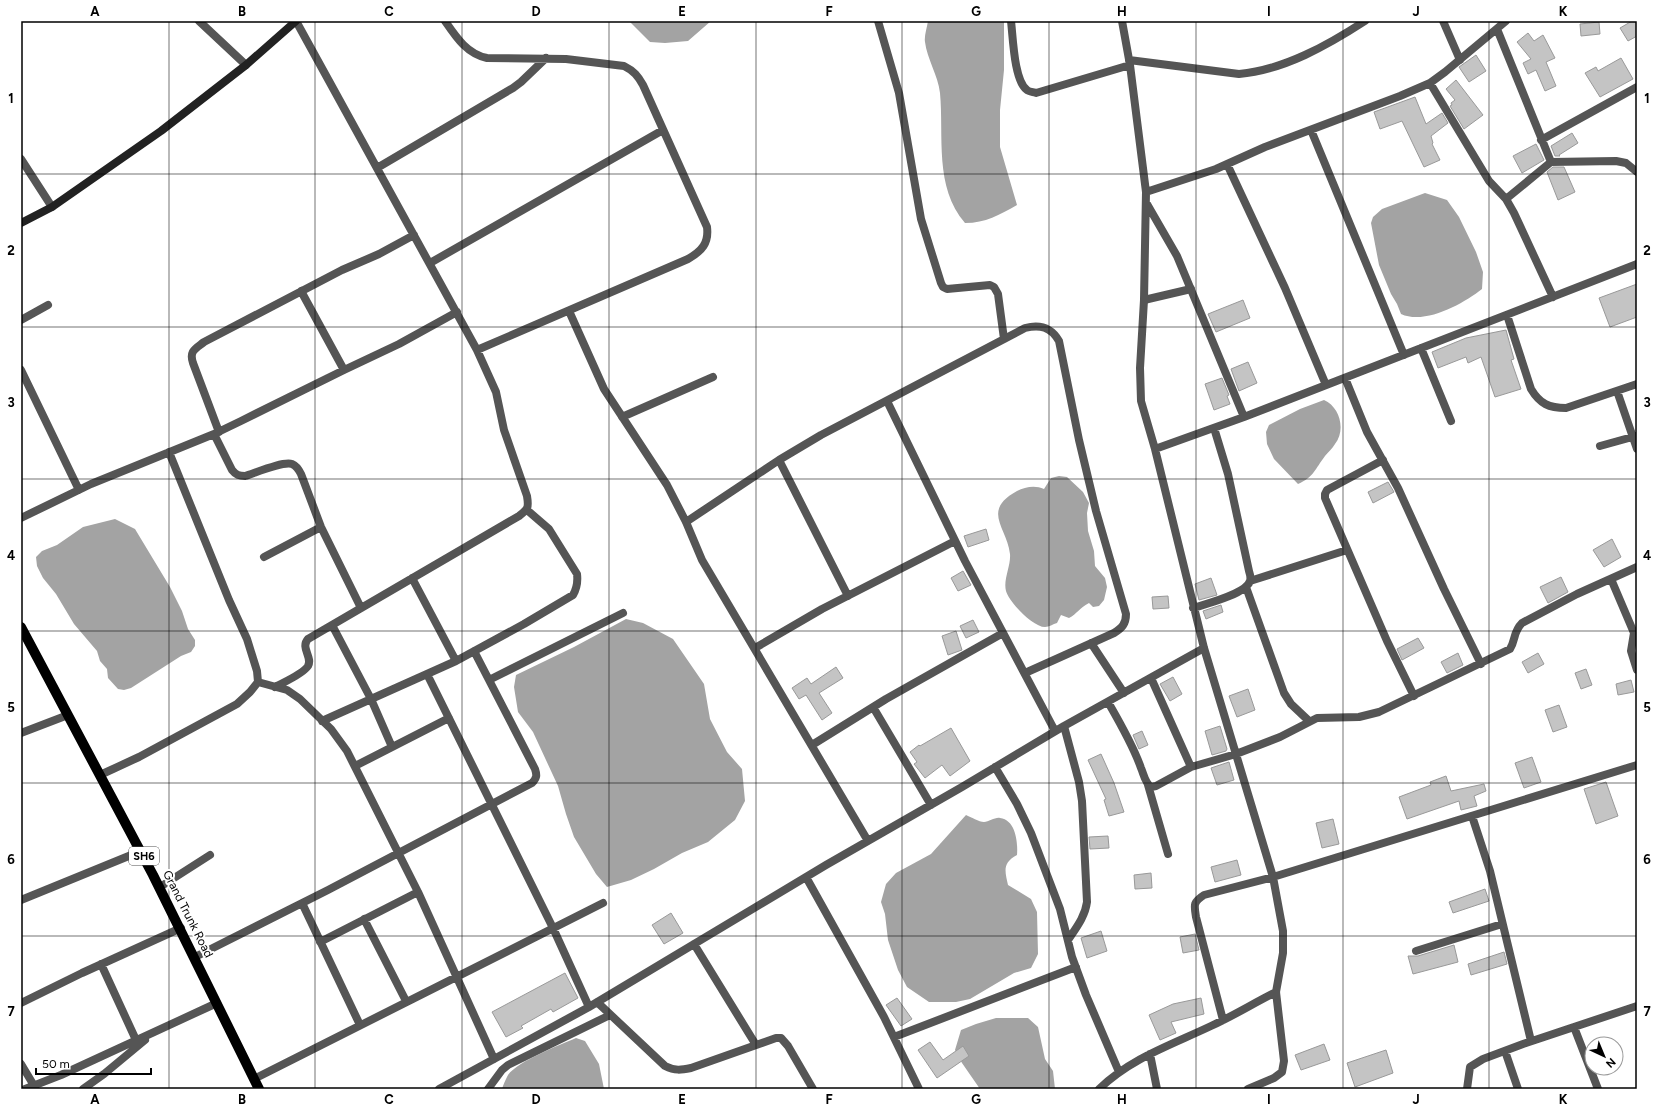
<svg xmlns="http://www.w3.org/2000/svg" width="1658" height="1110" viewBox="0 0 1658 1110" font-family="Figtree,sans-serif">
	<rect width="100%" height="100%" fill="#fff"/>
	<path fill="#a3a3a3" d="M 629,21 L 711,21 L 688,41 L 665,43 L 650,42 Z
		M 928,21 L 1004,21 L 1004,70 L 1000,110 L 1000,147 L 1017,205 C 999,215 986,223 965,223 C 934,187 944,136 940,93 C 938,75 927,59 925,42 C 924,36 927,28 928,21 Z
		M 1425,193 L 1447,200 L 1459,217 L 1476,252 L 1483,272 L 1482,289 C 1463,304 1425,325 1401,314 L 1397,304 L 1391,294 L 1379,265 L 1371,223 L 1373,217 L 1382,209 Z
		M 1324,400 C 1340,407 1346,430 1335,444 C 1332,449 1328,452 1325,456 C 1315,469 1314,477 1298,484 L 1274,459 L 1267,444 L 1266,432 L 1269,425 L 1300,409 Z
		M 1059,476 L 1067,477 L 1083,492 L 1089,503 L 1087,513 L 1088,531 L 1094,551 L 1095,566 L 1105,578 L 1107,587 L 1104,600 L 1099,606 L 1093,607 L 1089,603 C 1079,608 1077,614 1069,618 L 1061,615 L 1057,623 C 1053,624 1049,627 1045,627 C 1033,627 1009,602 1006,591 C 1003,579 1011,566 1010,554 C 1007,527 981,511 1017,491 C 1025,487 1035,485 1044,489 L 1051,478 Z
		M 115,519 L 135,529 L 170,587 L 182,611 L 188,629 L 195,640 L 195,646 L 191,652 L 181,656 L 131,688 L 124,690 L 118,689 L 108,678 L 107,669 L 100,661 L 97,651 L 74,624 L 56,594 L 43,578 L 37,566 L 36,557 L 42,551 L 57,545 L 83,527 Z
		M 626,619 L 643,623 L 673,639 L 704,684 L 710,719 L 727,752 L 742,769 L 745,801 L 735,820 L 708,842 L 682,853 L 654,869 L 631,880 L 607,887 L 596,874 L 574,837 L 566,814 L 558,786 L 533,732 L 518,712 L 514,687 L 516,675 L 574,647 Z
		M 966,815 C 971,817 979,822 984,822 C 989,822 995,817 1000,818 C 1016,820 1018,843 1017,855 C 1002,863 1005,871 1008,885 L 1031,899 L 1037,912 L 1038,954 L 1031,968 L 1014,973 L 970,999 L 956,1002 L 929,1002 L 907,987 L 898,970 L 888,940 L 885,914 L 881,902 L 886,884 L 896,873 L 931,854 Z
		M 996,1018 L 1028,1018 L 1038,1027 L 1045,1059 L 1053,1071 L 1055,1089 L 980,1089 L 962,1063 L 955,1050 L 961,1030 L 976,1024 Z
		M 576,1038 L 585,1041 L 599,1064 L 604,1089 L 502,1089 C 503,1085 506,1079 508,1075 C 518,1061 560,1045 576,1038 Z"/>
	<path fill="#c4c4c4" stroke="#999" d="M 1632,21 L 1637,21 L 1637,36 L 1628,41 L 1620,28 Z
		M 1599,22 L 1600,34 L 1581,36 L 1580,24 Z
		M 1528,33 L 1534,41 L 1543,35 L 1555,58 L 1546,62 L 1556,86 L 1545,91 L 1536,70 L 1528,74 L 1523,63 L 1531,59 L 1517,42 Z
		M 1476,55 L 1486,71 L 1469,82 L 1459,67 Z
		M 1621,58 L 1633,79 L 1600,97 L 1585,73 L 1596,67 L 1598,71 Z
		M 1456,80 L 1483,115 L 1464,129 L 1450,106 L 1452,105 L 1451,103 L 1455,100 L 1446,89 Z
		M 1415,97 L 1426,124 L 1442,113 L 1448,123 L 1431,136 L 1433,143 L 1432,144 L 1440,160 L 1424,167 L 1402,121 L 1380,129 L 1374,112 Z
		M 1572,133 L 1578,143 L 1559,155 L 1560,156 L 1555,156 L 1551,146 Z
		M 1536,144 L 1544,160 L 1522,173 L 1513,156 Z
		M 1553,167 L 1564,167 L 1575,192 L 1558,200 L 1547,172 Z
		M 1637,284 L 1637,317 L 1610,327 L 1599,298 Z
		M 1243,300 L 1250,318 L 1216,332 L 1208,314 Z
		M 1506,330 L 1514,359 L 1511,360 L 1521,389 L 1495,397 L 1481,357 L 1468,363 L 1466,357 L 1438,368 L 1432,352 L 1466,338 Z
		M 1248,362 L 1257,383 L 1239,391 L 1231,369 Z
		M 1222,378 L 1229,395 L 1227,396 L 1230,404 L 1214,410 L 1205,384 Z
		M 1388,482 L 1394,492 L 1373,503 L 1368,492 Z
		M 986,529 L 989,540 L 968,547 L 964,536 Z
		M 1612,539 L 1621,557 L 1604,567 L 1593,550 Z
		M 963,571 L 971,585 L 958,591 L 951,578 Z
		M 1561,577 L 1568,592 L 1548,603 L 1540,587 Z
		M 1211,578 L 1217,595 L 1199,600 L 1195,584 Z
		M 1168,596 L 1169,608 L 1153,609 L 1152,597 Z
		M 1221,605 L 1223,612 L 1206,619 L 1203,611 Z
		M 973,620 L 979,632 L 966,638 L 960,626 Z
		M 956,631 L 962,650 L 948,655 L 942,636 Z
		M 1418,638 L 1424,648 L 1402,660 L 1397,649 Z
		M 1458,653 L 1463,665 L 1447,673 L 1441,662 Z
		M 1538,653 L 1544,664 L 1528,673 L 1522,662 Z
		M 836,667 L 843,678 L 819,693 L 832,713 L 822,720 L 806,695 L 799,699 L 792,688 L 807,678 L 811,684 Z
		M 1586,669 L 1592,685 L 1581,689 L 1575,673 Z
		M 1173,677 L 1182,694 L 1170,701 L 1160,684 Z
		M 1631,680 L 1634,692 L 1618,695 L 1616,684 Z
		M 1248,689 L 1255,710 L 1237,717 L 1229,696 Z
		M 1559,705 L 1567,727 L 1553,732 L 1545,710 Z
		M 1220,726 L 1227,749 L 1226,751 L 1212,755 L 1205,731 Z
		M 951,728 L 970,761 L 950,776 L 942,765 L 925,778 L 914,764 L 917,762 L 910,752 L 919,745 L 920,746 Z
		M 1142,731 L 1148,745 L 1139,749 L 1133,735 Z
		M 1101,754 L 1114,783 L 1124,812 L 1109,816 L 1104,800 L 1106,799 L 1088,760 Z
		M 1532,757 L 1541,782 L 1524,788 L 1515,763 Z
		M 1229,762 L 1234,780 L 1217,785 L 1211,768 Z
		M 1446,776 L 1451,791 L 1484,784 L 1486,791 L 1474,796 L 1477,806 L 1461,810 L 1459,801 L 1407,819 L 1399,797 L 1431,785 L 1430,782 Z
		M 1606,782 L 1618,816 L 1596,824 L 1584,789 Z
		M 1333,819 L 1339,844 L 1322,848 L 1316,823 Z
		M 1108,836 L 1109,848 L 1090,849 L 1089,837 Z
		M 1237,860 L 1241,875 L 1215,882 L 1211,867 Z
		M 1151,873 L 1152,888 L 1135,889 L 1134,875 Z
		M 1485,889 L 1489,901 L 1453,913 L 1449,902 Z
		M 671,913 L 683,933 L 664,944 L 652,925 Z
		M 1101,931 L 1107,951 L 1087,958 L 1081,938 Z
		M 1195,934 L 1199,950 L 1183,953 L 1180,937 Z
		M 1454,945 L 1458,962 L 1413,974 L 1408,956 L 1418,956 Z
		M 1504,952 L 1507,964 L 1471,975 L 1468,964 Z
		M 565,973 L 578,998 L 553,1012 L 551,1009 L 521,1026 L 523,1028 L 506,1037 L 492,1012 Z
		M 897,998 L 912,1019 L 901,1026 L 886,1005 Z
		M 1201,998 L 1204,1014 L 1171,1022 L 1176,1033 L 1160,1040 L 1149,1015 L 1173,1004 Z
		M 930,1042 L 943,1060 L 963,1046 L 969,1056 L 937,1078 L 918,1050 Z
		M 1324,1044 L 1330,1060 L 1301,1070 L 1295,1055 Z
		M 1386,1050 L 1393,1073 L 1355,1087 L 1347,1063 Z"/>
	<g fill="none" stroke-linecap="round" stroke-linejoin="round">
		<path stroke="#555" stroke-width="8" d="M 1144,300 L 1191,289"/>
		<path stroke="#555" stroke-width="8" d="M 199,21 L 246,65
			M 445,21 C 456,37 467,54 487,58 L 566,59 L 624,66 C 634,71 638,76 643,85 L 707,227 C 709,243 702,251 688,259 L 477,350
			M 878,21 L 899,93 L 921,219 L 941,283 L 943,287 L 947,289 L 990,285 L 994,287 L 998,294 L 1004,339
			M 1011,21 C 1013,37 1014,81 1027,90 C 1029,92 1034,92 1036,93 L 1130,65
			M 1122,21 L 1130,65 L 1146,192 L 1144,300 L 1140,368 L 1141,401 L 1155,449 L 1204,648 L 1273,877 L 1283,931 L 1283,953 L 1276,992 L 1284,1061 L 1282,1072 L 1274,1078 L 1248,1089
			M 1443,21 L 1460,60
			M 1497,29 L 1551,162 L 1616,161 L 1626,163 L 1637,172
			M 1129,60 L 1239,74 C 1284,70 1328,45 1365,21
			M 1430,83 L 1489,181 L 1506,199 L 1514,213 L 1553,297
			M 1311,130 L 1404,355
			M 1541,140 L 1637,87
			M 21,159 L 52,207
			M 1227,164 L 1285,288 L 1326,385
			M 377,168 L 513,88 L 521,82 L 546,58
			M 1146,192 L 1216,169 L 1265,147 L 1400,96 L 1430,83 L 1445,72 L 1506,21
			M 1506,199 L 1551,162
			M 1147,204 L 1177,256 L 1244,417
			M 430,263 L 663,130
			M 301,291 L 344,370
			M 569,311 L 604,389 L 667,485 L 686,522 L 702,560 L 868,841
			M 1507,315 L 1531,389 C 1540,404 1549,408 1566,408 L 1637,384
			M 21,320 L 48,305
			M 1421,348 L 1451,421
			M 21,370 L 79,490
			M 1345,378 L 1367,432 L 1398,488 L 1444,589 L 1481,664
			M 1617,391 L 1637,449
			M 887,401 L 965,561 L 1055,731
			M 622,417 L 713,377
			M 219,432 L 193,363 C 189,351 195,349 204,342 L 342,270 L 379,254 L 414,235
			M 214,434 L 232,470 C 236,475 239,476 245,476 C 255,473 283,461 292,464 C 297,466 299,470 301,474 L 321,527 L 361,608
			M 1600,446 L 1636,436
			M 1155,449 L 1244,417 L 1637,264
			M 779,460 L 848,596
			M 1383,460 L 1327,490 L 1325,494 L 1325,498 L 1387,641 L 1414,696
			M 21,518 L 91,484 L 214,434 L 241,421 L 344,370 L 399,344 L 457,312
			M 686,522 L 779,460 L 821,435 L 1025,328 C 1040,324 1051,327 1059,341 L 1079,440 L 1096,511 L 1126,614 C 1126,624 1122,628 1114,633 L 1025,673
			M 264,557 L 321,527
			M 412,578 L 456,661
			M 1611,579 L 1634,633 L 1631,651 L 1637,670
			M 1250,581 L 1347,550
			M 1246,587 L 1284,693 L 1291,704 L 1309,721
			M 1193,608 C 1206,604 1246,594 1250,581 C 1251,578 1250,574 1249,571 L 1228,474 L 1214,428
			M 332,625 L 371,699 L 392,747
			M 1091,643 L 1124,693
			M 755,648 L 822,609 L 955,541
			M 427,674 L 553,928 L 589,1007
			M 1151,678 L 1191,767
			M 489,680 L 623,613
			M 258,682 L 287,690 L 300,699 L 331,729 L 347,751 L 418,892 L 494,1059
			M 275,687 C 284,682 303,674 308,666 C 313,657 300,648 308,639 L 519,516 C 528,509 529,508 527,496 L 504,430 L 496,392 L 477,350 L 296,21
			M 1108,702 C 1120,723 1133,745 1141,768 C 1144,775 1145,783 1151,787 L 1156,786 L 1191,767 L 1236,754 L 1280,737 L 1317,718 L 1359,717 L 1379,712 L 1510,649 C 1516,639 1513,632 1522,623 L 1577,594 L 1637,567
			M 873,707 L 931,805
			M 322,721 L 456,661 L 524,624 L 573,595 C 577,588 578,582 577,574 L 549,529 L 527,510
			M 1064,726 L 1079,782 L 1082,801 L 1087,902 C 1085,917 1076,928 1068,940
			M 21,733 L 68,715
			M 812,745 L 886,699 L 1003,633
			M 355,766 L 449,718
			M 995,767 L 1017,804 L 1031,833 L 1060,909 L 1072,957 L 1086,995 L 1119,1072
			M 100,775 L 139,757 L 237,704 L 250,692 L 258,682 L 257,671 L 247,639 L 229,600 L 169,452
			M 1148,785 L 1168,854
			M 1472,816 L 1490,871 L 1531,1041
			M 806,877 L 884,1017 L 919,1089
			M 160,887 L 210,855
			M 21,900 L 141,851
			M 302,903 L 360,1025
			M 364,919 L 406,1001
			M 320,942 L 418,892
			M 694,944 L 756,1045
			M 1416,951 L 1502,924
			M 195,957 L 328,890 L 532,783 C 537,778 537,775 535,769 L 474,651
			M 101,964 L 136,1040
			M 597,1002 L 665,1066 C 675,1071 681,1070 691,1068 L 776,1038 L 781,1038 L 788,1046 L 813,1089
			M 21,1003 L 82,973 L 181,928
			M 1223,1020 L 1196,917 C 1194,905 1193,902 1204,895 L 1273,877 L 1637,765
			M 1574,1027 L 1598,1089
			M 894,1037 L 1076,967
			M 1505,1051 L 1518,1089
			M 1150,1054 L 1157,1089
			M 21,1064 L 36,1089
			M 254,1079 L 603,903
			M 25,1089 L 61,1075 L 217,1003
			M 83,1089 L 104,1074 L 145,1040
			M 439,1089 L 589,1007 L 826,865 L 962,787 L 1064,726 L 1204,648
			M 488,1089 L 502,1070 L 508,1065 L 610,1015
			M 1099,1089 C 1131,1058 1171,1045 1211,1026 C 1233,1016 1254,1003 1276,992
			M 1467,1089 L 1470,1067 L 1483,1059 L 1523,1044 L 1637,1006"/>
		<path stroke="#222" stroke-width="8" d="M 21,223 L 52,207 L 161,131 L 246,65 L 296,21"/>
		<path stroke="#000" stroke-width="10" d="M 21,627 L 153,875 L 259,1089"/>
	</g>
	<path fill="none" stroke="#000" stroke-width="1" stroke-opacity="0.55" d="M 169,21 L 169,1089M 315,21 L 315,1089M 462,21 L 462,1089M 609,21 L 609,1089M 756,21 L 756,1089M 902,21 L 902,1089M 1049,21 L 1049,1089M 1196,21 L 1196,1089M 1343,21 L 1343,1089M 1489,21 L 1489,1089M 21,174 L 1637,174M 21,327 L 1637,327M 21,479 L 1637,479M 21,631 L 1637,631M 21,783 L 1637,783M 21,936 L 1637,936"/>
	<g text-anchor="middle" stroke-width="4" stroke-linejoin="round" paint-order="stroke">
		<rect fill="#fff" stroke="#4c4c4c" stroke-width="1" x="129" y="847" width="30" height="18" rx="3"/>
		<g font-size="11" font-weight="bold" fill="#000">
			<text x="144" y="860">SH6</text>
		</g>
		<g font-size="12" fill="#000" stroke="#fff">
			<text transform="translate(188 914) rotate(63)" y="4">Grand Trunk Road</text>
		</g>
	</g>
	<rect width="1658" height="1110" fill="none" stroke="#ffffff" stroke-width="44"/>
	<g transform="translate(1604 1056) rotate(136)"><circle r="19" fill="#ffffff" stroke="#999999"/>
	<path d="M0-3L7 15L0 10L-7 15Z" fill="#000000"/>
	<text y="-6" font-size="11" font-weight="bold" text-anchor="middle" fill="#000000">N</text>
	</g>
	<path d="M36 1068v6h115v-6" fill="none" stroke="#000000" stroke-width="2"/>
	<text x="42" y="1068" font-size="12" fill="#000000" stroke="#ffffff" stroke-width="3" paint-order="stroke">50 m</text>
	<rect x="22" y="22" width="1614" height="1066" fill="none" stroke="#000" stroke-width="1.5"/>
	<g font-size="13" text-anchor="middle" font-weight="bold" fill="#000">
		<text x="95" y="16">A</text>
		<text x="242" y="16">B</text>
		<text x="389" y="16">C</text>
		<text x="536" y="16">D</text>
		<text x="682" y="16">E</text>
		<text x="829" y="16">F</text>
		<text x="976" y="16">G</text>
		<text x="1122" y="16">H</text>
		<text x="1269" y="16">I</text>
		<text x="1416" y="16">J</text>
		<text x="1563" y="16">K</text>
		<text x="11" y="103">1</text>
		<text x="1647" y="103">1</text>
		<text x="11" y="255">2</text>
		<text x="1647" y="255">2</text>
		<text x="11" y="407">3</text>
		<text x="1647" y="407">3</text>
		<text x="11" y="560">4</text>
		<text x="1647" y="560">4</text>
		<text x="11" y="712">5</text>
		<text x="1647" y="712">5</text>
		<text x="11" y="864">6</text>
		<text x="1647" y="864">6</text>
		<text x="11" y="1016">7</text>
		<text x="1647" y="1016">7</text>
		<text x="95" y="1104">A</text>
		<text x="242" y="1104">B</text>
		<text x="389" y="1104">C</text>
		<text x="536" y="1104">D</text>
		<text x="682" y="1104">E</text>
		<text x="829" y="1104">F</text>
		<text x="976" y="1104">G</text>
		<text x="1122" y="1104">H</text>
		<text x="1269" y="1104">I</text>
		<text x="1416" y="1104">J</text>
		<text x="1563" y="1104">K</text>
	</g>
</svg>
